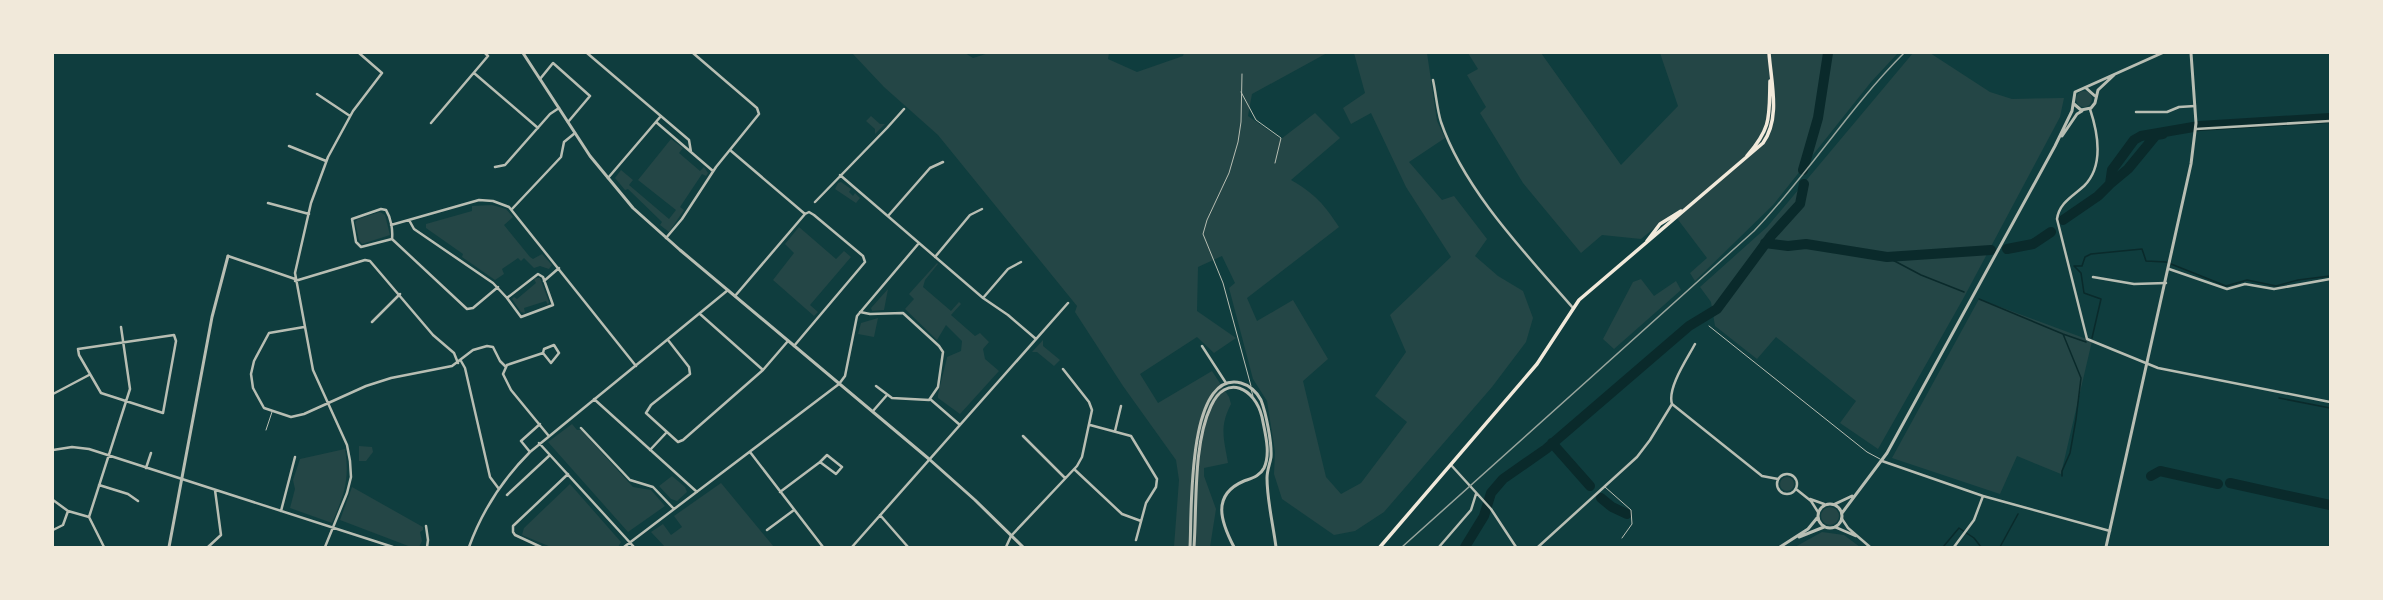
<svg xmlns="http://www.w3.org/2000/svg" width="2383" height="600" viewBox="0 0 2383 600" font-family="'Nunito Sans',sans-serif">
	<rect width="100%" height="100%" fill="#0f3d3e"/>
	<path fill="#244646" d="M 852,53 L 965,53 L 973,58 L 989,53 L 1109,53 L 1108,59 L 1137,72 L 1183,56 L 1184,53 L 1327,53 L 1252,94 L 1248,116 L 1281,139 L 1315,113 L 1340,138 L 1291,180 C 1315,194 1324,204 1339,227 L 1247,298 L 1257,321 L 1293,300 L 1328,359 L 1303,381 L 1326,477 L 1341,494 L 1361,483 L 1407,422 L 1375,396 L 1406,352 L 1390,315 L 1451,257 L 1406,187 L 1371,113 L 1351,124 L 1343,108 L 1365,93 L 1354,53 L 1427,53 L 1437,121 L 1445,138 L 1409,162 L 1442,200 L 1454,196 L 1487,239 L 1475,256 L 1498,276 L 1523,291 L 1533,318 L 1526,342 L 1492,387 L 1384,512 L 1355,531 L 1334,535 L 1282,499 L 1274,474 L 1275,452 L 1267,401 L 1253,379 L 1229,288 L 1235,283 L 1222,256 L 1198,267 L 1197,311 L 1236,338 L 1214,353 L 1197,337 L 1140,374 L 1158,403 L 1212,371 L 1229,397 L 1231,404 C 1219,427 1224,439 1228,463 L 1204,468 L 1204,476 L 1216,509 L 1210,547 L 1174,547 L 1179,480 L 1176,460 L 1123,386 L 1075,312 L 1077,306 L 938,135 L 884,87 Z
		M 1468,53 L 1541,53 L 1621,165 L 1678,106 L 1660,53 L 1898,53 L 1871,82 L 1773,205 L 1695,281 L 1690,273 L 1707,258 L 1673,213 L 1641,239 L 1602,235 L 1581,253 L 1523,183 L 1480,113 L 1486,107 L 1467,75 L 1478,69 Z
		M 1913,53 L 1930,53 L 1990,92 L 2012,99 L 2064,98 L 2060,117 L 1963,299 L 1878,449 L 1840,423 L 1856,401 L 1776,337 L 1757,359 L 1715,326 L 1711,302 L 1700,287 L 1767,227 Z
		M2076 99a8 8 0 1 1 16 0a8 8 0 1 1-16 0Z
		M 871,116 L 880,124 L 885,124 L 875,134 L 875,129 L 866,121 Z
		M 671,139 L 683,148 L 679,153 L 700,171 L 704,167 L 708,173 L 706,176 L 702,174 L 680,207 L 684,210 L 669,232 L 660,225 L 662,222 L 628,189 L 625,190 L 615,178 L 621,170 L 633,180 L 629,185 L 669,219 L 676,210 L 638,180 Z
		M 841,182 L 851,189 L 849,192 L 853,196 L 855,193 L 860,198 L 856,203 L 835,189 L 838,183 Z
		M 492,205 L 506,209 L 513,217 L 504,225 L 530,257 L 533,259 L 542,254 L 552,265 L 549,269 L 540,266 L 534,268 L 524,258 L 521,261 L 518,258 L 502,269 L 504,274 L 495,280 L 462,257 L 463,254 L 426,228 L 426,224 L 472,211 L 472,206 Z
		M 380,212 L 385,215 L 390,235 L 362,244 L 359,240 L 355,222 L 358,219 Z
		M 799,227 L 836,259 L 844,251 L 851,257 L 810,305 L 818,312 L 814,316 L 773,280 L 794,253 L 785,244 Z
		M 937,263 L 938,264 L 925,280 L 923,287 L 951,311 L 959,302 L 961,304 L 951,315 L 975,336 L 980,333 L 989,342 L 983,349 L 985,359 L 999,371 L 960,414 L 938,398 C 937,395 946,364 947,357 L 961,351 L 962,341 L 946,325 L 937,340 L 905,309 L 914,299 L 909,294 Z
		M 537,278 L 540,278 L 549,302 L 548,305 L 546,301 L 524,308 L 525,313 L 521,312 L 512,299 L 514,297 L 517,299 L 536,283 L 534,279 Z
		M 1641,279 L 1654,296 L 1676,281 L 1681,290 L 1614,349 L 1603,339 L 1633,282 Z
		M 888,289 L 884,310 L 872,311 L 871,308 Z
		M 1979,299 L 2092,341 L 2061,474 L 2017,456 L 2000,494 L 1892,458 Z
		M 878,318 L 874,337 L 858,334 L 861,323 Z
		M 1043,340 L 1043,346 L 1060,360 L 1054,366 L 1037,352 L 1032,352 Z
		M 572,424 L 577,430 L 581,430 L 633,487 L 651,490 L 665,506 L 628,532 L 548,442 Z
		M 359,446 L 372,447 L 373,452 L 366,461 L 359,461 Z
		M 345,449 C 350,480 344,495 332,523 L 290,508 L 295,489 L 293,480 L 300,459 Z
		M 672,476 L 685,487 L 687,492 L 677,501 L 671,499 L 659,486 Z
		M1780 484a7 7 0 1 1 14 0a7 7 0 1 1-14 0Z
		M 721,483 L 774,547 L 665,547 L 651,532 L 663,524 L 671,535 L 682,527 L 674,516 Z
		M 570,484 L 621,542 L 618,547 L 551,547 L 522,535 L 524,528 Z
		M 352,487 L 423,527 L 423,530 L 420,532 L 422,541 L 419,547 L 411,547 L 340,520 Z
		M1821 516a9 9 0 1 1 18 0a9 9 0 1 1-18 0Z
		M 1822,532 L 1844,535 L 1860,547 L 1795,547 Z"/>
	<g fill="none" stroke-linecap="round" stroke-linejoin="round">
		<path stroke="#0a2a2b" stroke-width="1.5" d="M 1887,257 L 1921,275 L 1964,292
			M 1979,299 L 2063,334 L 2081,378 L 2076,419 L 2070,453 L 2062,471 L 2062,476
			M 2063,334 L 2086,342
			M 2092,338 L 2101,299 L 2084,293 L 2081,273 L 2074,266 L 2082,266 L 2085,257 L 2091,254 L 2142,249 L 2146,261 L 2166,262 L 2226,286 L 2247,280 L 2276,286 L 2298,280 L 2330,276
			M 2279,398 L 2330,408
			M 1943,547 L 1959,528 L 1974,538 L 1981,547
			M 2000,547 L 2018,514"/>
		<path stroke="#0a2a2b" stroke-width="10" d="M 1803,170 L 1818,118 L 1828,53
			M 2110,184 L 2128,169 L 2156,135 L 2163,134
			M 2063,220 L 2098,196 L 2110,184 L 2112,170 L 2134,140 L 2141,136 L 2199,126 L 2330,118
			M 1765,243 L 1788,246 L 1806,244 L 1887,257 L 1991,250
			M 2007,249 L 2033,244 L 2051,232
			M 1552,443 L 1590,486
			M 2151,476 L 2160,471 L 2218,484
			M 2230,483 L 2330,505
			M 1601,498 L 1612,507 L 1627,514
			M 1465,547 L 1484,516 L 1491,493 L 1503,479 L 1546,449 L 1689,326 L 1717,309 L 1771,236 L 1800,204 L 1804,184"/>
		<path stroke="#b8beb3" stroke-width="1" d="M 1242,74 L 1241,122 L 1238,142 L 1229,173 L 1207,220 L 1203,234 L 1223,283 L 1251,386
			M 1241,92 L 1256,120 L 1281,138 L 1275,163
			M 1709,326 L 1867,452 L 1880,459
			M 1251,389 L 1253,396
			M 266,430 L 272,412
			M 1605,487 L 1631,510 L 1632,524 L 1622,538"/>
		<path stroke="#b8beb3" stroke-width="2.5" d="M 587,53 L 689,140 L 691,152
			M 474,73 L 538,128
			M 540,79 L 553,63 L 590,96 L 568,122
			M 1433,80 C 1436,94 1437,109 1441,122 C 1464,190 1527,255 1573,308
			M 317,94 L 350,116
			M 2090,109 C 2098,133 2104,166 2084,186 C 2073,196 2059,203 2057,219 L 2087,339 L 2158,368 L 2330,402
			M 2136,112 L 2167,112 L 2179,107 L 2195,106
			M 656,122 L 713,171
			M 431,123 L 488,56 L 485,53
			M 2196,129 L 2330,121
			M 289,146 L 326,161
			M 730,150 L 805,214
			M 495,167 L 505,165 L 550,114 L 559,108
			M 840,175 L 983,298 L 1008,315 L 1036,339
			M 608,178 L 661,116
			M 815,202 L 887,128 L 904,109
			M 268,203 L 309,214
			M 381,209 L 386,210 C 391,218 393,230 392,239 L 361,247 L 356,242 L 352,219 Z
			M 512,209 L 561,157 L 564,142 L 575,133
			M 888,216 L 930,168 L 943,162
			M 409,220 L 414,229 L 493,283 L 507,298
			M 391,225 L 479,200 L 493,201 L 509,207 L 636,366
			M 666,238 L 682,219 L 716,167 L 759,114 L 757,108 L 693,53
			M 392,239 L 467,309 L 473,308 L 498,287
			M 228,256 L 295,279
			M 935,257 L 970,215 L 982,209
			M 2169,269 L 2227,289 L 2245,284 L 2274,289 L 2330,279
			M 538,274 L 543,277 L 553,305 L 521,317 L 507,298 Z
			M 2093,277 L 2134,284 L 2166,283
			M 295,281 L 365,260 L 370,261 L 433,335 L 454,353 L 458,363
			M 544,281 L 559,268
			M 735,296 L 805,214 L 809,212 L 814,215 L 863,256 L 865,262 L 794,346
			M 983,298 L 1008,269 L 1021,262
			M 860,312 L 870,314 L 903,313 L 939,346 L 943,352 L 938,387 L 929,400 L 892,398 L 876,386
			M 700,314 L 763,370
			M 372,322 L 400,294
			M 304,327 L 269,333 L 254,361 L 251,374 L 253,388 L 264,408 L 291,417 L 304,414 L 366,386 L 391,378 L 452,366 L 473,350 L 487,346 L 493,347 L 500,361 L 506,367
			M 174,335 L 176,341 L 163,413 L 101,393 L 79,355 L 78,349 Z
			M 668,340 L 689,367 L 690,374 L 651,405 L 646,413 L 678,442 L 683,440 L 763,370 L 788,341
			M 1695,344 C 1687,359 1667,388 1672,404 L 1762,476 L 1778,479
			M 1202,346 L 1226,383
			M 543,353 L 551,363 L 559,353 L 554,345 L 544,349 L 543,353 L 507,365 L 503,374 L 511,390 L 548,435
			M 461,361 L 465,368 L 490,477 L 499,489
			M 53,394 L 89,375
			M 594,399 L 697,492
			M 930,399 L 960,425
			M 873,411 L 887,395
			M 1090,425 L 1131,436 L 1157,479 L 1156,487 L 1146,503 L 1136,540
			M 581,428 L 630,480 L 653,487 L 674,509
			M 1115,431 L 1121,406
			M 1023,436 L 1065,478
			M 539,443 L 634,547
			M 53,450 L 72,447 L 89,449 L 393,547
			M 650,450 L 666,433
			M 530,452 L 521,441 L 540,424
			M 750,452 L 823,547
			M 1882,461 L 1983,496 L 2110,531
			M 1451,465 L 1491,509 L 1516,547
			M 146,468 L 151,453
			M 1074,469 L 1122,514 L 1141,521
			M1777 484a10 10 0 1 1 20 0a10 10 0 1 1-20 0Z
			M 99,485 L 128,494 L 138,501
			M 1796,489 L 1811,501 L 1818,512
			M 780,492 L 820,462 L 836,474 L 842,467 L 827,455 L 820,462
			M 507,495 L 550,455
			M 1810,499 L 1824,504
			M 53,500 L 68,511 L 89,517
			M 281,511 L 295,457
			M 880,515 L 908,547
			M 1842,519 L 1848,528 L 1870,547
			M 426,526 L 428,540 L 427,547
			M 1835,527 L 1856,536
			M 53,530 L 63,525 L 68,511
			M 767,530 L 794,510
			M 104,547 L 89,517 L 130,389 L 121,327
			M 208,547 L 221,535 L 215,490
			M 325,547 L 347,493 L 351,477 L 350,461 L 347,445 L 313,370 L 295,273 L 311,203 L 328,157 L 353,111 L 382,73 L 359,53
			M 469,547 C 482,511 503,479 530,452 L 728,290
			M 541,547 L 515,535 L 513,532 L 513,526 L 568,474
			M 624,547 L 839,384 L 845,376 L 857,316 L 919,243
			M 852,547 L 1068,303
			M 1006,547 L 1011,536 L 1077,466 L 1082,457 L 1092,410 L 1089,402 L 1063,369
			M 1439,547 L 1471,510 L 1476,494
			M 1538,547 L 1637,457 L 1650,440 L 1672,404
			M 1954,547 L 1974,520 L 1983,496"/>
		<path stroke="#b8beb3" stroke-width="3" d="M 523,53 L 590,156 L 633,208 L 680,250 L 929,459 L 975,500 L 1023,547
			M 2086,88 L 2095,96
			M 2074,104 L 2081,110 L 2091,108 L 2095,103 L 2098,90 L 2114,75
			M 2062,136 L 2077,114 L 2082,111
			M1818 516a12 12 0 1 1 24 0a12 12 0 1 1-24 0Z
			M 1835,504 L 1852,496
			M 1842,513 L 1887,453 L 2055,146 L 2072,111 L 2075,92 L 2162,53
			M 1799,537 L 1824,527
			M 169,547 L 212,317 L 228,256
			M 1190,547 C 1192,517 1186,369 1241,383 C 1249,385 1257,392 1261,400 C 1266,413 1272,443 1271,457 C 1270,464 1267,470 1267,478 C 1267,500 1273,524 1276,547
			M 1194,547 C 1197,505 1193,444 1211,406 C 1226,373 1255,388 1262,417 C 1265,433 1271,453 1264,468 C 1260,476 1252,478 1244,481 C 1211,495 1221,522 1234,547
			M 1780,547 L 1808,529 L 1817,518
			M 2106,547 L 2191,164 L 2196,123 L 2191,53"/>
		<path stroke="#f1e9da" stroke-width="3.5" d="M 1747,156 C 1772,127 1769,117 1770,81
			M 1647,241 L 1660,224 L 1681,211
			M 1380,547 L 1537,364 L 1579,300 L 1763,143 C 1781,118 1771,82 1769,53"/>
		<path stroke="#97a49c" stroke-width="1.5" d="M 1402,547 L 1754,231 C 1808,175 1849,108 1904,53"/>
	</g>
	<rect width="2383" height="600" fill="none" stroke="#f1e9da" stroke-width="108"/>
</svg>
